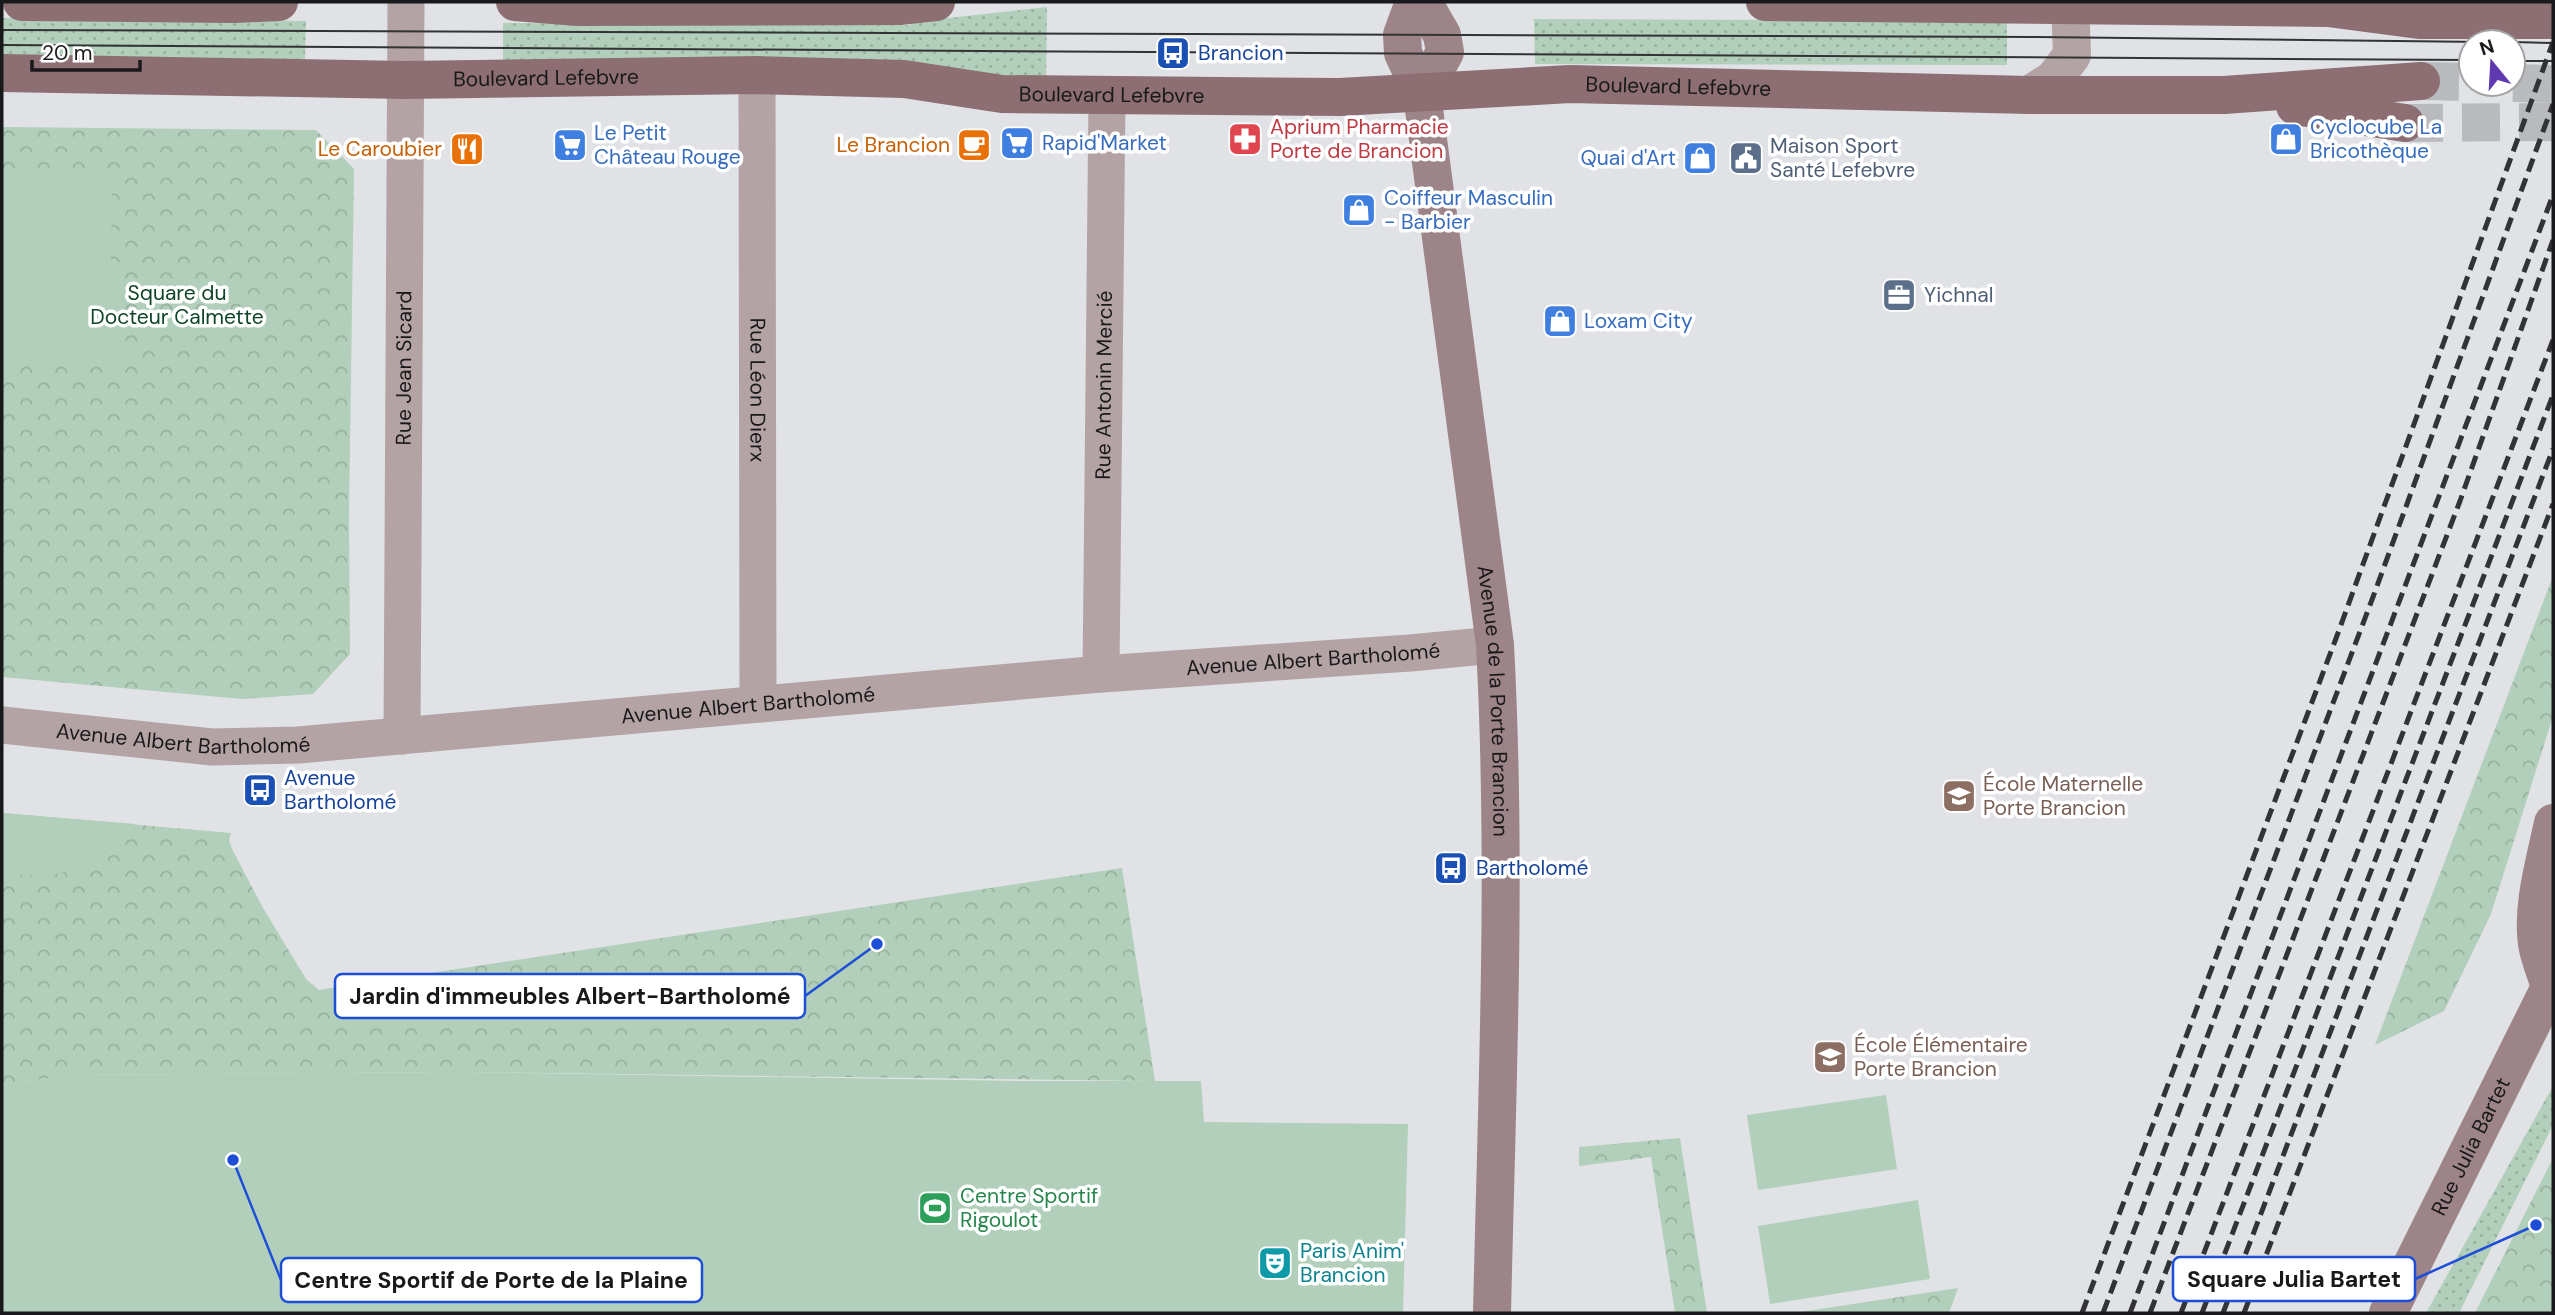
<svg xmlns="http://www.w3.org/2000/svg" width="2555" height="1315" viewBox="0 0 2555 1315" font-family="'DM Sans',sans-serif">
	<defs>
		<pattern id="grass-dots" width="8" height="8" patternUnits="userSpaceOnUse" patternTransform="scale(1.75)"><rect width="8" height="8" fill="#b1cfba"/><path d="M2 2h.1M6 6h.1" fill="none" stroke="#98b19f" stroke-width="1.8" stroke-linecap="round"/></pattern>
		<pattern id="park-crowns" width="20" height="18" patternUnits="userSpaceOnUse" patternTransform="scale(1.75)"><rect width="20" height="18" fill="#b1cfba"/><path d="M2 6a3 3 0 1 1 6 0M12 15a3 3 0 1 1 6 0" fill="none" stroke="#98b19f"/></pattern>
	</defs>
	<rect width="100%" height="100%" fill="#e0e2e6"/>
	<path fill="url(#grass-dots)" d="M 1047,7 L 1046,83 L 503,61 L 503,23 L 910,25 L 913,22 Z
		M 2,18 L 306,21 L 305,60 L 2,56 Z
		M 1534,19 L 2007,21 L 2007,65 L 1535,64 Z
		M 2553,1086 L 2553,1125 L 2459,1313 L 2426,1313 Z"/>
	<path fill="url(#park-crowns)" d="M 2,127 L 316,130 L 354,169 L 349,515 L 350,654 L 313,694 L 242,699 L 2,677 Z
		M 2553,576 L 2553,716 L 2491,914 L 2444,1011 L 2375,1045 Z
		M 2,813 L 231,833 L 229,840 L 232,849 L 263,908 L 306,979 L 319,990 L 1122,868 L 1155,1081 L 460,1072 L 71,1075 L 2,1085 Z
		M 1680,1138 L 1707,1313 L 1675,1313 L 1651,1157 L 1579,1166 L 1579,1147 Z
		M 2553,1158 L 2553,1313 L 2475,1313 L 2485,1293 Z
		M 1958,1288 L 1949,1313 L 1794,1313 Z"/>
	<path fill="#b1cfba" d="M 2,168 L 112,169 L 111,262 L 125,263 L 124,362 L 2,360 Z
		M 2,813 L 135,824 C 105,865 50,887 2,870 Z
		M 460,1072 L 1020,1081 L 1201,1081 L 1204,1122 L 1408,1124 L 1403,1313 L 2,1313 L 2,1085 L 71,1075 Z
		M 1886,1095 L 1897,1169 L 1758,1190 L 1747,1115 Z
		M 1918,1200 L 1930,1279 L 1770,1304 L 1758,1226 Z"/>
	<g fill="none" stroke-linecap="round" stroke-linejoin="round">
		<path stroke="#b8babd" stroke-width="38" stroke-dasharray="38 19" stroke-linecap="butt" d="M 2421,81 L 2471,82
			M 2513,83 L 2553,84
			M 2405,123 L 2553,122"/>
		<g stroke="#b4a3a5" stroke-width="37">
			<path id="s1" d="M 757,75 L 758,704"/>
			<path id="s2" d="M 1101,674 L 1107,96"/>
			<path id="s3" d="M 2,725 L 212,747 L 298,745 L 1101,674 L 1410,653 L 1495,645"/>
			<path id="s4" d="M 402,736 L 406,2"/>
		</g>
		<path stroke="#b4a3a5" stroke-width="38" d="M 2029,95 L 2054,79 L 2072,55 L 2070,2"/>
		<g stroke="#9d8488" stroke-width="38">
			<path id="s5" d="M 1414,2 L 1402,35 L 1403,53 L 1422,94 L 1495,645 C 1507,867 1497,1091 1492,1313"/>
			<path d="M 1422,94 L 1445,52 L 1442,35 L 1423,2"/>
			<path d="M 2550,987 C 2546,974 2541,962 2538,949 C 2530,911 2545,861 2553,823"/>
			<path id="s6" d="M 2388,1313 L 2553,981"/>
		</g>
		<g stroke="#8c6e73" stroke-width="38">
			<path d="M 22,2 L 235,4 L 279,2"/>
			<path d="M 515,2 L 578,7 L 899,6 L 936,2"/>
			<path d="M 1765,2 L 2328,8 L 2419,20 L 2553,20"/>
			<path id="s7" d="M 2,73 L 406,80 L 757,75 L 904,79 L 1002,94 L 1340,97 L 1570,84 L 2029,95 L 2224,95 L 2421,81"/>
			<path d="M 2295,106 L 2405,123"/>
		</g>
		<path stroke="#323335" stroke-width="2" d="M 2,30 L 2037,37 L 2484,42
			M 2513,42 L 2553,43
			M 2,45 C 825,55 1648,50 2471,60
			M 2513,61 L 2553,61"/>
		<path stroke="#323335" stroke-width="5" stroke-dasharray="14 7" stroke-linecap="butt" d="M 2082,1313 L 2338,633 L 2553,42
			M 2103,1313 L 2373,597 L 2553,104
			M 2130,1313 L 2553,195
			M 2150,1313 L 2460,501 L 2553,240
			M 2181,1313 L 2553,340
			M 2202,1313 L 2553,395
			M 2223,1313 L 2553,449
			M 2244,1313 L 2553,504"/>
	</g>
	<defs>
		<g id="bus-square" transform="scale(1.75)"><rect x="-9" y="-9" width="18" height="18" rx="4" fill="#1a4fb4" stroke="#fff"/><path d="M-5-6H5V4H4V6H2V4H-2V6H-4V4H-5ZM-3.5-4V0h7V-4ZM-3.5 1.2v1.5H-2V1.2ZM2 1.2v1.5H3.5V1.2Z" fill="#fff"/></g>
		<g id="pharmacy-square" transform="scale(1.75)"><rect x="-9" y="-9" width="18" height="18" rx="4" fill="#e0444e" stroke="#fff"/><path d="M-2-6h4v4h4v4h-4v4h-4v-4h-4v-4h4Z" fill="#fff"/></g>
		<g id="shop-square" transform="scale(1.75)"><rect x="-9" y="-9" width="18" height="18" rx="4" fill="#3f7fe0" stroke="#fff"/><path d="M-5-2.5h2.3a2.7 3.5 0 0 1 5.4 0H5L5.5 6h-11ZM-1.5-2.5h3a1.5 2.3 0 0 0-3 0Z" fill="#fff"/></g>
		<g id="supermarket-square" transform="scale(1.75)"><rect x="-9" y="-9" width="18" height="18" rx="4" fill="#3f7fe0" stroke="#fff"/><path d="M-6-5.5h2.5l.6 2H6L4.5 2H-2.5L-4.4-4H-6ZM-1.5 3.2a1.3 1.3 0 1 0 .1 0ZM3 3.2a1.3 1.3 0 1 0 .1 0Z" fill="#fff"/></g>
		<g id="cafe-square" transform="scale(1.75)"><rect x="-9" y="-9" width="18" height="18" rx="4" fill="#e8710a" stroke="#fff"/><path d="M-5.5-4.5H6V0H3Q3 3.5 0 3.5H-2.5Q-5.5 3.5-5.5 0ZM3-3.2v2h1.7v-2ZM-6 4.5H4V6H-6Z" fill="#fff"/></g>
		<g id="restaurant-square" transform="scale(1.75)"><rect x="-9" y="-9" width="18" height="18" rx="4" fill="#e8710a" stroke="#fff"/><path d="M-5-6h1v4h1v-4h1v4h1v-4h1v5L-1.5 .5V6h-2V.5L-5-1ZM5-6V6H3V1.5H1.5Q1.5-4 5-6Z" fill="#fff"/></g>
		<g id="civic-square" transform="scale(1.75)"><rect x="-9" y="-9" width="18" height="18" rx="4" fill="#5c6f8a" stroke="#fff"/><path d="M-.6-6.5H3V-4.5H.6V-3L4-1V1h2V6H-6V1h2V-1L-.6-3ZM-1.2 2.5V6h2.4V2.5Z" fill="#fff"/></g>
		<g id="office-square" transform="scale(1.75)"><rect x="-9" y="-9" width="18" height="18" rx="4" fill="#5c6f8a" stroke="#fff"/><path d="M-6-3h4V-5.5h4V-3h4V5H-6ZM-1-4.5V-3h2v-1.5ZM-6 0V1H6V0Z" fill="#fff"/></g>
		<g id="school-square" transform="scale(1.75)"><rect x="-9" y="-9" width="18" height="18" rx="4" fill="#8d6e63" stroke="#fff"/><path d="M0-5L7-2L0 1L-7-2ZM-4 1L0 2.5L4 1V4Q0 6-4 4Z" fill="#fff"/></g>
		<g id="stadium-square" transform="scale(1.75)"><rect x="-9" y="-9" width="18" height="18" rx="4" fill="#2e9e5b" stroke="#fff"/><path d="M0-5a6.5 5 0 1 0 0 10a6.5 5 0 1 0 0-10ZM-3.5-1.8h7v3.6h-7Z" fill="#fff"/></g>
		<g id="theatre-square" transform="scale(1.75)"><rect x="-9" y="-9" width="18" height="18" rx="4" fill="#0f9aa8" stroke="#fff"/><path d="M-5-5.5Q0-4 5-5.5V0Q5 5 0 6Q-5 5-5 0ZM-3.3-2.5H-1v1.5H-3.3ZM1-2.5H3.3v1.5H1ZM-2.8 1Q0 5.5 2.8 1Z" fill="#fff"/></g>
	</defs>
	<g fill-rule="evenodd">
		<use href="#bus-square" x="1173" y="53"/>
		<use href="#pharmacy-square" x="1245" y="139"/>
		<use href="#shop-square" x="2286" y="139"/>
		<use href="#supermarket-square" x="1017" y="143"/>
		<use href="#supermarket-square" x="570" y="145"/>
		<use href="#cafe-square" x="974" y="145"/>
		<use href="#restaurant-square" x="467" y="149"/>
		<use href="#shop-square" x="1700" y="158"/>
		<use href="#civic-square" x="1746" y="158"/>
		<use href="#shop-square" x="1359" y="210"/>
		<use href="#office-square" x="1899" y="295"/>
		<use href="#shop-square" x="1560" y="321"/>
		<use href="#bus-square" x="260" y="790"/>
		<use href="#school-square" x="1959" y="796"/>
		<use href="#bus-square" x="1451" y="868"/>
		<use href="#school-square" x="1830" y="1057"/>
		<use href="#stadium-square" x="935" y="1208"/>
		<use href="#theatre-square" x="1275" y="1263"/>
	</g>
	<g text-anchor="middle" stroke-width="7" stroke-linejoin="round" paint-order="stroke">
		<g font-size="21" fill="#164399" stroke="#fff" text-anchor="start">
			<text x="1198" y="60">Brancion</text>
			<text x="284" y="785">Avenue<tspan x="284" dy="24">Bartholomé</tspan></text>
			<text x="1476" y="875">Bartholomé</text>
		</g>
		<g font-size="21" fill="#19191b" stroke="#fff">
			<text dy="7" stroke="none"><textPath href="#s7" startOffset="544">Boulevard Lefebvre</textPath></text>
			<text dy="7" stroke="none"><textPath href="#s7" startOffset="1678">Boulevard Lefebvre</textPath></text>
			<text dy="7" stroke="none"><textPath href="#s7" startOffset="1111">Boulevard Lefebvre</textPath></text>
			<text dy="7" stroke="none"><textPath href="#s4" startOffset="368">Rue Jean Sicard</textPath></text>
			<text dy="7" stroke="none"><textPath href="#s2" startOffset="289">Rue Antonin Mercié</textPath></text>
			<text dy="7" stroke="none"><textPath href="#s1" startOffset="315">Rue Léon Dierx</textPath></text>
			<text dy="7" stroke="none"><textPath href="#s3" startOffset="1316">Avenue Albert Bartholomé</textPath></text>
			<text dy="7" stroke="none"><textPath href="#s5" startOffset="710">Avenue de la Porte Brancion</textPath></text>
			<text dy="7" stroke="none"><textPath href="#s3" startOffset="749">Avenue Albert Bartholomé</textPath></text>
			<text dy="7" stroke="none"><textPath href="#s3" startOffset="182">Avenue Albert Bartholomé</textPath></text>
			<text dy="7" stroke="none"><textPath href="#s6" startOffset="186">Rue Julia Bartet</textPath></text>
		</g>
		<g font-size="21" fill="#be3a42" stroke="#fff" text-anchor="start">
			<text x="1270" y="134">Aprium Pharmacie<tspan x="1270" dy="24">Porte de Brancion</tspan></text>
		</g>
		<g font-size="21" fill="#366cbe" stroke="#fff" text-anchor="start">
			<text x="2310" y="134">Cyclocube La<tspan x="2310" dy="24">Bricothèque</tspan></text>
			<text x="594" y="140">Le Petit<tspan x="594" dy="24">Château Rouge</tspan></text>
			<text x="1042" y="150">Rapid'Market</text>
			<text x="1676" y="165" text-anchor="end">Quai d'Art</text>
			<text x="1384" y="205">Coiffeur Masculin<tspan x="1384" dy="24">- Barbier</tspan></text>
			<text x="1584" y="328">Loxam City</text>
		</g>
		<g font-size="21" fill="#c56008" stroke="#fff" text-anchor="end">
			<text x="950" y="152">Le Brancion</text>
			<text x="442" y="156">Le Caroubier</text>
		</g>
		<g font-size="21" fill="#4e5e75" stroke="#fff" text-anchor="start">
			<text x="1770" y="153">Maison Sport<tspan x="1770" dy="24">Santé Lefebvre</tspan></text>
			<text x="1924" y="302">Yichnal</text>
		</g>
		<g font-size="21" fill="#0f4527" stroke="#fff">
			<text x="177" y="300">Square du<tspan x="177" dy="24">Docteur Calmette</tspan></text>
		</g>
		<g font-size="21" fill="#785e54" stroke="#fff" text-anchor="start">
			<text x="1983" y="791">École Maternelle<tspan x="1983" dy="24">Porte Brancion</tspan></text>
			<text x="1854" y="1052">École Élémentaire<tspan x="1854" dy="24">Porte Brancion</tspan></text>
		</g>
		<g font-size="21" fill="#27864d" stroke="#fff" text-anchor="start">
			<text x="960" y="1203">Centre Sportif<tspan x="960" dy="24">Rigoulot</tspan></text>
		</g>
		<g font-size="21" fill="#0d838f" stroke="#fff" text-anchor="start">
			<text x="1300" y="1258">Paris Anim'<tspan x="1300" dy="24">Brancion</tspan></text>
		</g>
	</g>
	<path fill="none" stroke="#1d4ed8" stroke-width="2.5" d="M877 944L805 996M2536 1225L2415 1279M233 1160L281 1280"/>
	<g fill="#1d4ed8" stroke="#fff" stroke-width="2.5">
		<circle cx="877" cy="944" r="7"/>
		<circle cx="2536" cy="1225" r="7"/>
		<circle cx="233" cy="1160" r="7"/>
	</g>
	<g fill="#fff" stroke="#1d4ed8" stroke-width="2.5">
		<rect x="335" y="974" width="470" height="44" rx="7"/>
		<rect x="2173" y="1257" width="242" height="44" rx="7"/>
		<rect x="281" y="1258" width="421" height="44" rx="7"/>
	</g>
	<g font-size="23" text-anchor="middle" font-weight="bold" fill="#19191b">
		<text x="570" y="1004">Jardin d'immeubles Albert-Bartholomé</text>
		<text x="2294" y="1287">Square Julia Bartet</text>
		<text x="491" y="1288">Centre Sportif de Porte de la Plaine</text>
	</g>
	<rect width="2555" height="1315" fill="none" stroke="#19191b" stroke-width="7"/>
	<g transform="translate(2492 63) rotate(342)"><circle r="33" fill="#ffffff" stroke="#a3a3a4" stroke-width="2"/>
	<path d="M0-5L12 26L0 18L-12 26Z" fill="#6039b1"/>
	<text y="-10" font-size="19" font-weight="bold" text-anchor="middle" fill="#19191b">N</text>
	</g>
	<path d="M32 60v10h108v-10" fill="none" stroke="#19191b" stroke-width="3.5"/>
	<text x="42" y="60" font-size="21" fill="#19191b" stroke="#ffffff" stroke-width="5" paint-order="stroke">20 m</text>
</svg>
